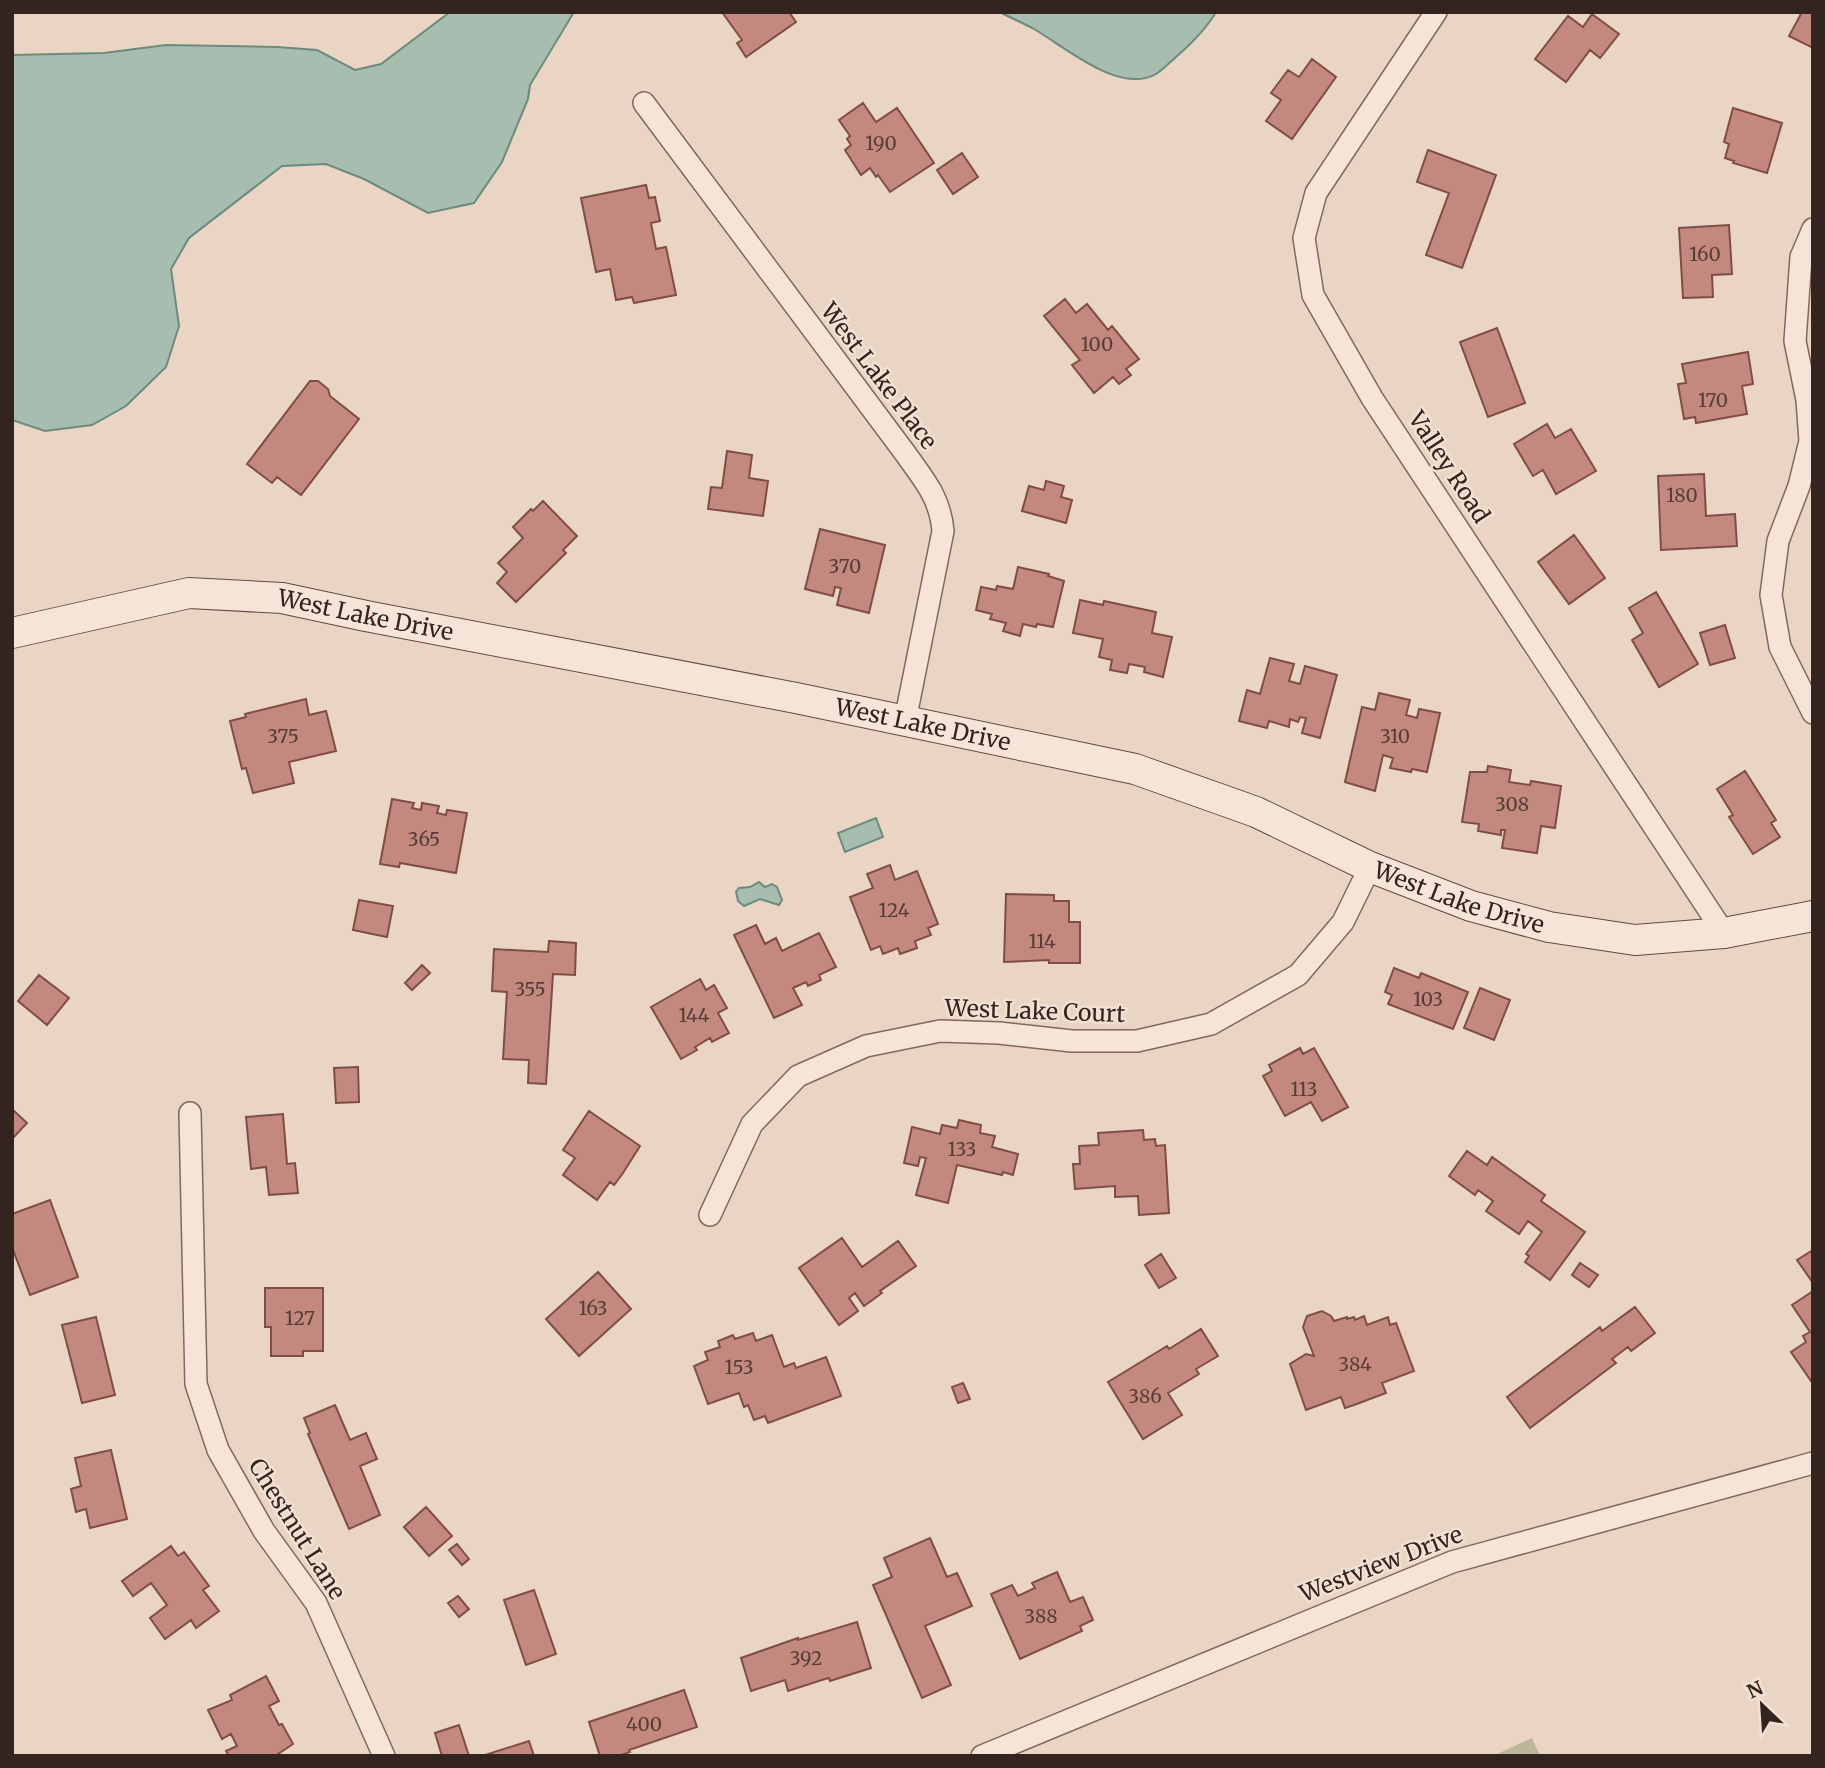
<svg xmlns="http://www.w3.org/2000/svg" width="1825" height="1768" viewBox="0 0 1825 1768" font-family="Merriweather,serif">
	<rect width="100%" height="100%" fill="#ead5c5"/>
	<path fill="#bcb798" d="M 1532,1738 L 1540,1756 L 1493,1756 Z"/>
	<path fill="#a6bdb0" stroke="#6e8a7c" stroke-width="2" d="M 450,12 L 574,12 L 530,85 L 528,99 L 502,162 L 474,203 L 428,213 L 364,179 L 326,164 L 282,166 L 189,238 L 171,269 L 179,326 L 166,367 L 126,406 L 92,425 L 45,431 L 12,420 L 12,55 L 104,53 L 166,45 L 277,47 L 317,50 L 355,70 L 381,64 Z
		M 1000,12 L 1216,12 C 1206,29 1191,44 1176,57 C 1170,62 1163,70 1156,74 C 1119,95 1064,46 1034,29 C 1023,23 1011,18 1000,12 Z
		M 876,818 L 883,837 L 845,852 L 838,833 Z
		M 759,882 L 765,887 L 772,884 L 777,887 L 782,900 L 779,905 L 760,899 L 744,906 L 738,901 L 736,892 L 739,888 L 750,887 Z"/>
	<path fill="#c4897e" stroke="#7f4d45" stroke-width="2" d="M 722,12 L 789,12 L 796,22 L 746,57 L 737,43 L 742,40 Z
		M 1796,12 L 1813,12 L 1813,48 L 1789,36 L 1801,14 Z
		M 1592,14 L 1619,34 L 1600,58 L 1590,50 L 1566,82 L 1535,59 L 1568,16 L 1583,27 Z
		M 1312,59 L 1336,77 L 1292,139 L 1266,121 L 1281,100 L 1271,93 L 1288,70 L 1299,77 Z
		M 863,103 L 876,122 L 897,108 L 934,163 L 890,192 L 878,175 L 876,177 L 870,168 L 861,175 L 845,150 L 851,145 L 847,139 L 850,136 L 839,120 Z
		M 1733,108 L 1782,123 L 1767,173 L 1733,163 L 1734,161 L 1725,158 L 1729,144 L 1724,142 Z
		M 1428,150 L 1496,175 L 1462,268 L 1426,255 L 1449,193 L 1417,182 Z
		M 962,153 L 978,177 L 953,194 L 937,170 Z
		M 646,185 L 649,198 L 655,197 L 660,221 L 651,223 L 656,249 L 666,247 L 676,295 L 634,303 L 632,297 L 616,300 L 610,269 L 596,272 L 581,198 Z
		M 1729,225 L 1732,274 L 1712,275 L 1713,297 L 1683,298 L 1679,228 Z
		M 1065,299 L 1076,313 L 1087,304 L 1108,330 L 1112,326 L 1139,359 L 1126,369 L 1131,375 L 1119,384 L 1113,377 L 1094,393 L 1072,365 L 1080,360 L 1044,316 Z
		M 1497,328 L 1525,403 L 1488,417 L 1460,342 Z
		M 1748,352 L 1753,384 L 1742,386 L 1747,414 L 1696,423 L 1695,417 L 1684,419 L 1678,384 L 1686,383 L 1682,364 Z
		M 310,381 L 318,381 L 328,389 L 330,396 L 359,419 L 301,495 L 277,477 L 272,483 L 247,464 Z
		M 1547,424 L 1555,438 L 1571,429 L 1596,471 L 1556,494 L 1543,470 L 1533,476 L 1514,444 Z
		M 727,451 L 752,455 L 749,478 L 768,481 L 763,516 L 708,509 L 711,487 L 722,488 Z
		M 1704,474 L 1706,516 L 1735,514 L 1737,546 L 1661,550 L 1658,476 Z
		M 1046,481 L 1064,486 L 1061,497 L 1072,500 L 1066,523 L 1022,511 L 1029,486 L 1044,490 Z
		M 543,501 L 577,536 L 563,550 L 566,553 L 516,602 L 497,583 L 507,572 L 498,563 L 523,538 L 513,527 L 531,509 L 533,511 Z
		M 820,529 L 885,545 L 869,613 L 837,605 L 841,588 L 835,587 L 833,596 L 805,589 Z
		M 1574,535 L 1605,578 L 1569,604 L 1538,562 Z
		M 1018,567 L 1049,574 L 1048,576 L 1064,581 L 1053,627 L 1037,624 L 1036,627 L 1023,624 L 1020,636 L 1003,631 L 1006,623 L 990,619 L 992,614 L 976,610 L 981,587 L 996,590 L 997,586 L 1013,589 Z
		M 1656,592 L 1698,664 L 1659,687 L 1632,640 L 1643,633 L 1629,608 Z
		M 1080,600 L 1103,605 L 1104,601 L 1156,612 L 1152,633 L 1172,637 L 1163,677 L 1144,672 L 1145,667 L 1129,664 L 1127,673 L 1110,670 L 1112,660 L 1099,657 L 1103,639 L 1073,633 Z
		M 1725,625 L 1735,658 L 1710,665 L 1700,633 Z
		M 1270,658 L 1294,664 L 1289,681 L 1300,684 L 1305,666 L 1337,675 L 1320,738 L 1302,733 L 1306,718 L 1300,717 L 1298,722 L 1290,719 L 1289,727 L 1269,721 L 1267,728 L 1239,721 L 1247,690 L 1260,694 Z
		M 1379,693 L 1410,700 L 1406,715 L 1417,718 L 1419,709 L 1440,713 L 1427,772 L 1412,769 L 1411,772 L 1390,768 L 1393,758 L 1383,755 L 1375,791 L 1345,782 L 1362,707 L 1375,710 Z
		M 306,699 L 309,715 L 326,711 L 336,751 L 289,762 L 294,783 L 253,793 L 246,768 L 242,769 L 230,721 L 246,717 L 245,714 Z
		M 1488,766 L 1511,770 L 1509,782 L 1530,785 L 1531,781 L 1561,786 L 1555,828 L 1541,826 L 1537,853 L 1502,848 L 1505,830 L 1501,830 L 1501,835 L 1478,831 L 1479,824 L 1462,822 L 1470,772 L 1487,772 Z
		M 1745,771 L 1776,820 L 1771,823 L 1780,837 L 1753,854 L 1729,817 L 1733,815 L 1717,789 Z
		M 392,799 L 414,803 L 412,808 L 421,810 L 422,803 L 439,806 L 437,813 L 446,815 L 447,810 L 467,813 L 456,873 L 400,863 L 399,867 L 380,864 Z
		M 890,865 L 895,880 L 917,871 L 938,924 L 928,928 L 931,935 L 915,941 L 917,948 L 900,954 L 898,948 L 883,954 L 880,946 L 871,950 L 850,897 L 873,888 L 867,874 Z
		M 1006,894 L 1054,895 L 1054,901 L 1069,901 L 1069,922 L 1080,922 L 1080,963 L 1049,963 L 1049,960 L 1004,962 Z
		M 359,900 L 393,906 L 387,937 L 353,930 Z
		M 756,925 L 765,944 L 776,938 L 782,951 L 819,933 L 836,967 L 819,975 L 821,980 L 808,986 L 806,982 L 793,988 L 802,1005 L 774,1018 L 734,935 Z
		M 549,941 L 576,943 L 575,975 L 553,974 L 546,1084 L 528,1083 L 529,1060 L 503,1059 L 507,992 L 492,991 L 494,949 L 548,952 Z
		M 422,965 L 430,973 L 412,990 L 405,983 Z
		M 1394,968 L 1419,978 L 1421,973 L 1468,992 L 1453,1029 L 1388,1004 L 1392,995 L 1385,992 Z
		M 39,975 L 69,998 L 47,1025 L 18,1001 Z
		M 700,979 L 706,990 L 714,985 L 727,1008 L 718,1013 L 729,1033 L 712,1042 L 710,1038 L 695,1047 L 697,1050 L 681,1059 L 651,1007 Z
		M 1480,988 L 1510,1000 L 1494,1040 L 1464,1028 Z
		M 1300,1048 L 1303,1054 L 1314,1048 L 1348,1107 L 1322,1121 L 1311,1102 L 1285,1116 L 1263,1076 L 1272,1071 L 1269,1065 Z
		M 358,1067 L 359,1102 L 336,1103 L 334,1068 Z
		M 12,1109 L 27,1123 L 12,1139 Z
		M 589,1111 L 640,1146 L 623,1173 L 614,1185 L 610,1182 L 597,1200 L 563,1175 L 575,1158 L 563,1150 Z
		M 283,1114 L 287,1164 L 295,1163 L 298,1193 L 269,1195 L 266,1167 L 251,1169 L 246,1117 Z
		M 959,1120 L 981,1125 L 980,1133 L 995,1136 L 992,1147 L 1018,1154 L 1013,1175 L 1003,1172 L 1002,1175 L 957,1165 L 948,1203 L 916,1195 L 926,1158 L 920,1157 L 918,1166 L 904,1163 L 912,1127 L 940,1134 L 942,1125 L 957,1128 Z
		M 1143,1130 L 1144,1140 L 1155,1139 L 1156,1146 L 1165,1145 L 1169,1213 L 1139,1215 L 1138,1196 L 1115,1197 L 1115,1186 L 1075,1189 L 1073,1164 L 1080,1164 L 1079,1146 L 1099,1145 L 1098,1133 Z
		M 1467,1151 L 1487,1165 L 1492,1157 L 1545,1195 L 1541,1201 L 1585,1232 L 1550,1280 L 1525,1262 L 1529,1256 L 1526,1254 L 1542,1232 L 1528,1221 L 1519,1234 L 1486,1211 L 1493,1201 L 1478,1190 L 1475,1195 L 1449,1176 Z
		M 50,1200 L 78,1277 L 30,1295 L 12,1247 L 12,1214 Z
		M 842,1238 L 862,1267 L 898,1241 L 916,1266 L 880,1291 L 882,1293 L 864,1306 L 855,1293 L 849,1298 L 858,1311 L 839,1325 L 799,1268 Z
		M 1813,1250 L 1813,1283 L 1797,1260 Z
		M 1161,1254 L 1176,1278 L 1159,1288 L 1145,1265 Z
		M 1580,1263 L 1598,1275 L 1589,1287 L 1572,1275 Z
		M 598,1272 L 631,1309 L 579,1356 L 546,1319 Z
		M 265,1288 L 323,1288 L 323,1351 L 303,1351 L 303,1356 L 271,1356 L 271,1327 L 265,1327 Z
		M 1813,1291 L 1813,1379 L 1811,1381 L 1791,1352 L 1806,1342 L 1803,1336 L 1810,1332 L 1792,1305 Z
		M 1635,1307 L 1655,1333 L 1631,1351 L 1628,1347 L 1612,1359 L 1616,1363 L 1530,1428 L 1507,1397 L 1600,1327 L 1602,1331 Z
		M 1322,1311 L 1331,1316 L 1334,1321 L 1347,1317 L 1347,1319 L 1354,1317 L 1355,1320 L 1364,1316 L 1367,1325 L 1388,1317 L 1390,1325 L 1396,1323 L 1414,1371 L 1382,1383 L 1386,1393 L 1354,1405 L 1345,1408 L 1341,1397 L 1306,1410 L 1290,1364 L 1306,1354 L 1314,1356 L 1303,1327 L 1307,1316 Z
		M 96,1317 L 115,1395 L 82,1403 L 62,1325 Z
		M 1201,1329 L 1218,1356 L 1196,1369 L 1199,1374 L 1168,1393 L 1182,1415 L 1143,1439 L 1108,1382 L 1167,1346 L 1169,1349 Z
		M 753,1333 L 756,1341 L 772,1335 L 784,1367 L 794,1363 L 796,1368 L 826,1357 L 841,1396 L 768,1423 L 765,1416 L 754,1420 L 748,1405 L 744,1407 L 739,1393 L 708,1404 L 694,1366 L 708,1360 L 705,1352 L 720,1347 L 718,1341 L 733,1335 L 735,1339 Z
		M 963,1383 L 970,1399 L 958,1403 L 952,1387 Z
		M 335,1405 L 350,1440 L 366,1433 L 377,1459 L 360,1466 L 380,1515 L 349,1529 L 308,1434 L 310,1433 L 304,1418 Z
		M 111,1450 L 127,1519 L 90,1528 L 86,1509 L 76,1512 L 71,1489 L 81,1486 L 75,1458 Z
		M 426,1507 L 452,1536 L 429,1556 L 404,1527 Z
		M 930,1538 L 947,1577 L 957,1573 L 972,1606 L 925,1626 L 951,1685 L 922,1698 L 873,1585 L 892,1577 L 884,1558 Z
		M 457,1544 L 469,1559 L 462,1565 L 449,1550 Z
		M 171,1546 L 178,1556 L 184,1552 L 209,1586 L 203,1590 L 219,1611 L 196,1628 L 191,1620 L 165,1639 L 150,1618 L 167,1605 L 151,1583 L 133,1596 L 122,1581 Z
		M 1057,1572 L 1070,1602 L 1083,1597 L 1093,1620 L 1080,1626 L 1082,1631 L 1020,1659 L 991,1594 L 1012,1585 L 1018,1596 L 1035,1588 L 1032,1583 Z
		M 534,1590 L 556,1654 L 526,1665 L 504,1600 Z
		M 458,1596 L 469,1609 L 459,1617 L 448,1603 Z
		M 857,1622 L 871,1668 L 830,1681 L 829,1678 L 825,1679 L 788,1691 L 785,1680 L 751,1691 L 741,1658 L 798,1638 L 798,1640 Z
		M 266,1676 L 279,1701 L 269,1706 L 279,1725 L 282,1724 L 293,1744 L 275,1756 L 229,1756 L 226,1751 L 237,1746 L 231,1734 L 222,1739 L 208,1710 L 232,1700 L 230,1695 Z
		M 684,1690 L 697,1727 L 629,1750 L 630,1752 L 618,1756 L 600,1756 L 589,1722 Z
		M 459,1725 L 469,1756 L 442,1756 L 435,1733 Z
		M 529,1741 L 534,1756 L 482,1756 Z"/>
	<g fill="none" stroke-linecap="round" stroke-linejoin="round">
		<g stroke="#83675d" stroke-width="24">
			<path id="minor" d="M 1436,12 L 1316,193 L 1304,238 L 1313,295 L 1372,398 L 1724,933
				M 644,103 L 905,453 C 924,480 940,497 943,531 L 905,721
				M 1813,229 L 1801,257 L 1795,341 L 1807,400 L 1810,441 L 1799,486 L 1778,541 L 1771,595 L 1780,647 L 1813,713
				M 190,1113 L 196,1384 L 218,1450 L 264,1531 L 316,1603 L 384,1756
				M 710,1215 L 752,1124 L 798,1076 L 866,1046 L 940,1031 L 999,1033 L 1072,1041 L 1137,1041 L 1211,1024 L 1298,975 L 1343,922 L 1370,867
				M 982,1756 L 1452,1562 L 1813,1463"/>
		</g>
		<g stroke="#644940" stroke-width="32">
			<g id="secondary">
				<path id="s1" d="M 12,633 L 189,593 L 282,598 L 366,616 L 796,698 L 1135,769 L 1256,812 L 1370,867 L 1471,906 L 1549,927 L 1635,940 L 1724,933 L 1813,916"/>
			</g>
		</g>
		<use href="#minor" stroke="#f5e4d7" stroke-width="21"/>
		<use href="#secondary" stroke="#f5e4d7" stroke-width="30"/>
	</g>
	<g text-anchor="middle" stroke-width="5" stroke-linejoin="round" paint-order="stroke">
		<g font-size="19" fill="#583d37">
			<text x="881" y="150">190</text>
			<text x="1705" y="261">160</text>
			<text x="1097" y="351">100</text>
			<text x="1713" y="407">170</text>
			<text x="1682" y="502">180</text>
			<text x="845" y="573">370</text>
			<text x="283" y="743">375</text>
			<text x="1395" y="743">310</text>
			<text x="1512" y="811">308</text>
			<text x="424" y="846">365</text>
			<text x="894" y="917">124</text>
			<text x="1042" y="948">114</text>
			<text x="530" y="996">355</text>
			<text x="1428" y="1006">103</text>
			<text x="694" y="1022">144</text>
			<text x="1304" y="1096">113</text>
			<text x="962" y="1156">133</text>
			<text x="593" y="1315">163</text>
			<text x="300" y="1325">127</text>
			<text x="1355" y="1371">384</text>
			<text x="739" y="1374">153</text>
			<text x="1145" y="1403">386</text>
			<text x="1041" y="1623">388</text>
			<text x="806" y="1665">392</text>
			<text x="644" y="1731">400</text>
		</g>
		<g font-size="23" fill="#34241f" stroke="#f2e1d3">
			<text transform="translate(879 376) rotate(53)" y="8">West Lake Place</text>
			<text transform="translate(1449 467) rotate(57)" y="8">Valley Road</text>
			<text dy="8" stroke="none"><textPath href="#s1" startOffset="360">West Lake Drive</textPath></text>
			<text dy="8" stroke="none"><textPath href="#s1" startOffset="928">West Lake Drive</textPath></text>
			<text dy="8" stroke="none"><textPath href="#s1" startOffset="1494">West Lake Drive</textPath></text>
			<text transform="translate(1035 1011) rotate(2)" y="8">West Lake Court</text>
			<text transform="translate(297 1529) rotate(58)" y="8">Chestnut Lane</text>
			<text transform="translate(1381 1564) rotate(-21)" y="8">Westview Drive</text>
		</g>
	</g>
	<rect width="1825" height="1768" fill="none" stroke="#34241f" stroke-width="28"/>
	<g transform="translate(1762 1705) rotate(335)" stroke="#f2e1d3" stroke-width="5" paint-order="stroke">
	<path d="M0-5L12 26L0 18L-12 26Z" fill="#34241f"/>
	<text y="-10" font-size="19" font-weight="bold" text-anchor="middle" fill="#34241f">N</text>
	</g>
</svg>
